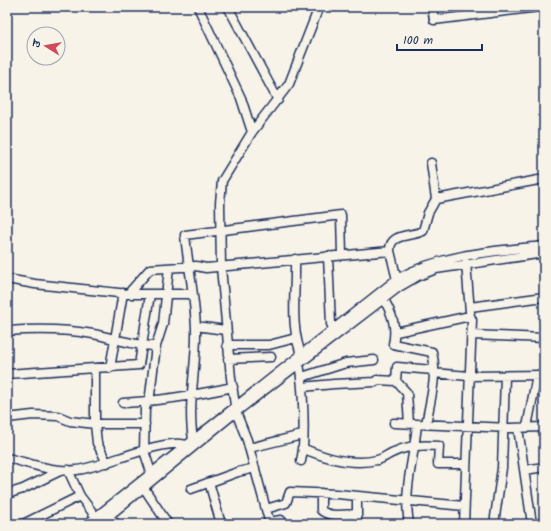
<svg xmlns="http://www.w3.org/2000/svg" width="551" height="531" viewBox="0 0 551 531" font-family="Kalam,'Playpen Sans Deva',sans-serif">
	<rect width="100%" height="100%" fill="#f7f3e8"/>
	<filter id="ink" filterUnits="userSpaceOnUse"><feTurbulence type="fractalNoise" baseFrequency=".025" numOctaves="2"/><feDisplacementMap in="SourceGraphic" scale="8" xChannelSelector="R" yChannelSelector="G"/><feConvolveMatrix kernelMatrix="1 2 1 2 8 2 1 2 1" color-interpolation-filters="sRGB"/></filter>
	<g filter="url(#ink)">
		<g fill="none" stroke-linecap="round" stroke-linejoin="round">
			<g stroke="#1b2f5e" stroke-width="11">
				<path id="minor" d="M 198,7 L 241,98 L 252,132
					M 228,7 L 278,100
					M 432,7 L 434,20 L 539,7
					M 431,163 L 436,199
					M 390,251 C 389,233 411,237 423,231 L 428,213 L 436,199 L 544,179
					M 328,256 L 331,324 L 335,332
					M 295,259 C 296,293 289,327 303,359
					M 466,263 L 470,312
					M 7,279 L 35,284 L 128,294 L 150,269 L 196,266 L 206,268 L 390,251 L 398,284
					M 128,294 L 193,294
					M 383,298 C 392,313 397,327 393,344 L 432,352 C 438,374 430,402 426,424
					M 470,307 L 544,297
					M 196,326 L 225,330
					M 7,331 C 36,329 65,329 93,334 C 114,338 134,346 156,346
					M 396,332 L 470,316 L 472,320 L 464,524
					M 471,335 L 544,338
					M 227,345 L 269,345 L 296,338
					M 228,359 L 271,357
					M 299,363 C 303,386 306,440 301,461
					M 110,368 L 123,293
					M 95,369 L 95,424 L 97,443 L 107,463
					M 433,373 L 469,376 L 544,375
					M 7,374 L 139,365 L 150,294
					M 302,377 L 346,363 L 374,360
					M 396,381 L 407,393 L 409,424
					M 302,387 L 334,384 L 375,382 L 377,380 L 396,381 L 397,367 L 433,370
					M 123,403 C 160,401 196,395 233,387
					M 7,418 L 33,415 L 58,416 L 70,421 L 95,424 L 145,424
					M 394,423 L 510,428 L 544,427
					M 527,427 L 537,375
					M 518,428 L 532,524
					M 194,445 C 186,406 197,368 196,329 C 195,297 188,266 185,235 L 341,215 L 342,255
					M 249,448 L 302,435
					M 302,448 C 325,458 352,466 377,460 C 383,459 388,454 394,452 C 409,445 423,445 439,446 L 438,464 L 465,464
					M 7,458 C 30,463 53,473 77,470 C 104,467 163,437 187,445
					M 68,470 L 80,496 L 96,517
					M 525,470 L 544,467
					M 153,478 L 144,451 L 145,408 L 150,395 L 156,346 L 163,324 L 169,268
					M 209,482 L 221,524
					M 144,488 L 168,524
					M 191,489 L 238,472 L 255,468
					M 321,493 L 321,510 C 329,518 346,514 357,514
					M 7,494 L 23,489 L 60,471
					M 357,497 L 357,524
					M 266,509 L 286,503 L 290,492 L 337,494 L 464,506
					M 110,516 L 115,524
					M 269,522 L 281,520 L 284,524
					M 23,524 L 80,496
					M 87,524 L 397,279 C 441,254 494,251 544,246
					M 99,524 L 236,412 L 399,287 L 418,276 L 436,269 L 544,253
					M 270,524 L 247,440 L 236,412 L 231,378 L 221,267 L 220,203 L 222,181 L 252,132 L 289,84 L 319,7
					M 409,524 C 403,488 414,460 417,424
					M 494,524 L 502,468 L 505,376"/>
			</g>
			<use href="#minor" stroke="#f7f3e8" stroke-width="8"/>
		</g>
	</g>
	<rect width="551" height="531" fill="none" stroke="#f7f3e8" stroke-width="24"/>
	<rect x="12" y="12" width="527" height="507" fill="none" stroke="#1b2f5e" stroke-width="1.5" filter="url(#ink)"/>
	<g transform="translate(46 46) rotate(281)"><circle r="19" fill="#f7f3e8" stroke="#9fa5b1"/>
	<path d="M0-3L7 15L0 10L-7 15Z" fill="#d1495b"/>
	<text y="-6" font-size="11" font-weight="bold" text-anchor="middle" fill="#1b2f5e">उ</text>
	</g>
	<path d="M397 44v6h85v-6" fill="none" stroke="#1b2f5e" stroke-width="2"/>
	<text x="403" y="44" font-size="12" fill="#1b2f5e" stroke="#f7f3e8" stroke-width="3" paint-order="stroke">100 m</text>
</svg>
